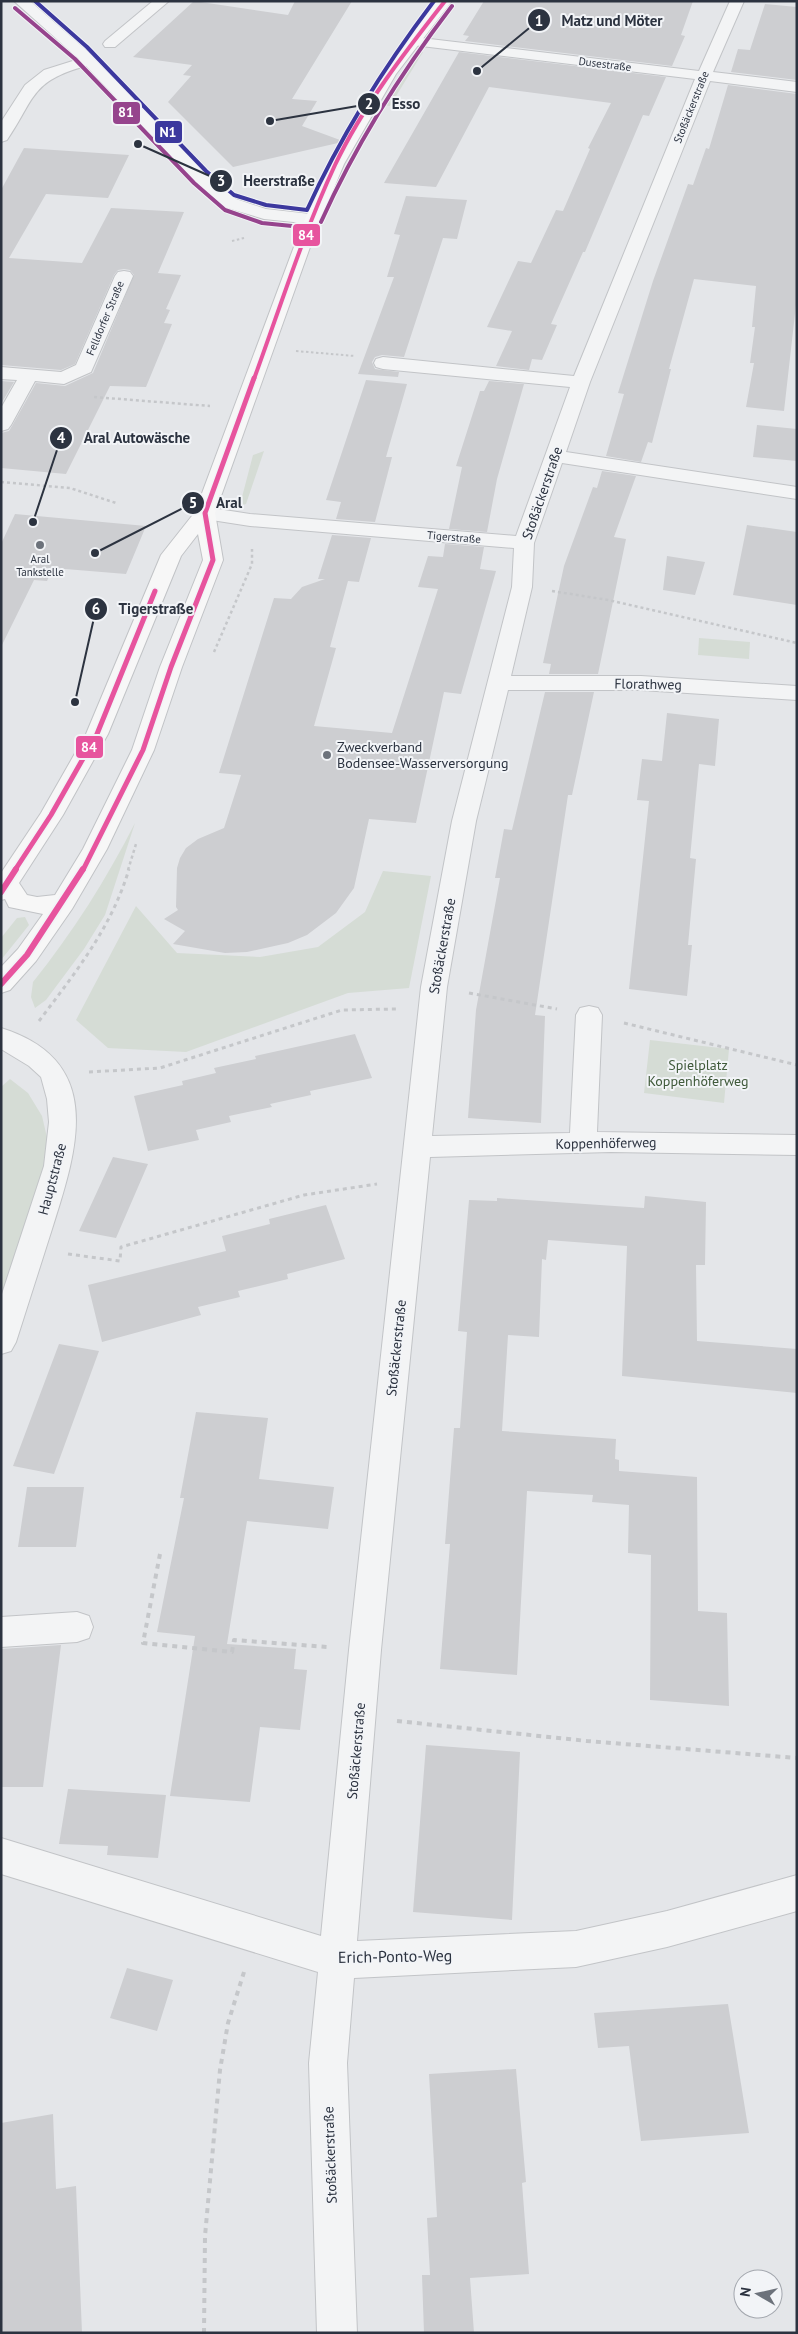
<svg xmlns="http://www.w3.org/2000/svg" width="798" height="2334" viewBox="0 0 798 2334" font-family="'PT Sans',sans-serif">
	<rect width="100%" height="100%" fill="#e4e6e9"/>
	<path fill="#d5dcd5" d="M 416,51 L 423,52 L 390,106 L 383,105 Z
		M 264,451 L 246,504 L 243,505 L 242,497 L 253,455 Z
		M 699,638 L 750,642 L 749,659 L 698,655 Z
		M 135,823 L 105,915 L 84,949 L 46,1000 L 35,1008 L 31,997 L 33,982 C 73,932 106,880 135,823 Z
		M 383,871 L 431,876 L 409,988 L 348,993 L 186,1052 L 108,1048 L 76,1020 L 136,906 L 177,953 L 260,957 L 318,947 L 365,912 Z
		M 25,917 L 29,925 L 1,960 L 1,938 L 17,918 Z
		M 650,1040 L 729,1049 L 724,1103 L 644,1093 Z
		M 10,1079 L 28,1093 L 42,1116 L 49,1146 L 46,1176 L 1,1303 L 1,1087 Z"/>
	<path fill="#cdced1" d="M 194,1 L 288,15 L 295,1 L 352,1 L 292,99 L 317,101 L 302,126 L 340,140 L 338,143 L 233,167 L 168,102 L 191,76 L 183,75 L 192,65 L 133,57 Z
		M 484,1 L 693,1 L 681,35 L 685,36 L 672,66 L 465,41 L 469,36 L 463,35 Z
		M 765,4 L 797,7 L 797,80 L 731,72 L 738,49 L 750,50 Z
		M 459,52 L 666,77 L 649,116 L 643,115 L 585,252 L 583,252 L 551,324 L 557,325 L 542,360 L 532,359 L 529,370 L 496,366 L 512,331 L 487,327 L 518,261 L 531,263 L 556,210 L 563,211 L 590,149 L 588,148 L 611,103 L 489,87 L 436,187 L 384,183 Z
		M 728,85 L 797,94 L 797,296 L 784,411 L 746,407 L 754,363 L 750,363 L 755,327 L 752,327 L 756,286 L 694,279 L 669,369 L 671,369 L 652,443 L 648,442 L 641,462 L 606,456 L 624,394 L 618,393 L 653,281 L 688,184 L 693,185 L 706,148 L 709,149 Z
		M 24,148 L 129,155 L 108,198 L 46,194 L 9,258 L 82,263 L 111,208 L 184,212 L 158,273 L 181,275 L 166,309 L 170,310 L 164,323 L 172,324 L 146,387 L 110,386 L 66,474 L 1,468 L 1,433 L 9,431 L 12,426 L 36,383 L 65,386 L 93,373 L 134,275 L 130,270 L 124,269 L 118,270 L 114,275 L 75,364 L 61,370 L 1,365 L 1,190 Z
		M 406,196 L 467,200 L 457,239 L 443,238 L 404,357 L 382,355 L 375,357 L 372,362 L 375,369 L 399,372 L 398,377 L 358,374 L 394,277 L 387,277 L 400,235 L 394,234 Z
		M 366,380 L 407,384 L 386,457 L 392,457 L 375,522 L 336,519 L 341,502 L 326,500 Z
		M 1,381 L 14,382 L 1,404 Z
		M 489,381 L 524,384 L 497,479 L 487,532 L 449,529 L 462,467 L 456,466 L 480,391 L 484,391 Z
		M 757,425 L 797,429 L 797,461 L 753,457 Z
		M 602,471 L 636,476 L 614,537 L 626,539 L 598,674 L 549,674 L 551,664 L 543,663 L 564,566 L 593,487 L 597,488 Z
		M 15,514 L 146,526 L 126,574 L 53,568 L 47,581 L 34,580 L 1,647 L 1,544 Z
		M 747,525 L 797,532 L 797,605 L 733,595 Z
		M 332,535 L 371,538 L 359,582 L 348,581 L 330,647 L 336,648 L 314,726 L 392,733 L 438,589 L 418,587 L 428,556 L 443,557 L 445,544 L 484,547 L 480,569 L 496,571 L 461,694 L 444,692 L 416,823 L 369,819 L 354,888 L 336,913 L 307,935 L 288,943 L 247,952 L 225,953 L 173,944 L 185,931 L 164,919 L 178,910 L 176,907 L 177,868 L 180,858 L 186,848 L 198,839 L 224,828 L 241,775 L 219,773 L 274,598 L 291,599 L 302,587 L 325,579 L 318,579 Z
		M 667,556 L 705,562 L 695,595 L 663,590 Z
		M 545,692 L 594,692 L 572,795 L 568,795 L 535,1015 L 545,1016 L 541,1123 L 468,1118 L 476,1010 L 500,878 L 495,878 L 504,829 L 512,830 Z
		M 667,713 L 719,719 L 715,766 L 699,764 L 690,858 L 696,859 L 688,945 L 692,945 L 687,996 L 629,989 L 649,801 L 637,800 L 642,759 L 662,761 Z
		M 355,1034 L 372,1078 L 310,1091 L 311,1095 L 270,1104 L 272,1107 L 229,1116 L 231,1122 L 196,1130 L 199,1140 L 148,1151 L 134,1096 L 183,1085 L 182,1081 L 216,1073 L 214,1068 L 256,1059 L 255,1056 Z
		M 113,1157 L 148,1164 L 116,1238 L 79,1231 Z
		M 645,1196 L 706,1202 L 705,1265 L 696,1265 L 697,1341 L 797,1349 L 797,1393 L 622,1376 L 627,1246 L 548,1240 L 546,1260 L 542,1259 L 539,1337 L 508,1335 L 502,1431 L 616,1439 L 615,1459 L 619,1460 L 619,1471 L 697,1477 L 698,1611 L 727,1613 L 729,1706 L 650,1700 L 651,1555 L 628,1553 L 629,1505 L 592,1502 L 593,1495 L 527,1491 L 517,1675 L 440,1669 L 450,1544 L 445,1544 L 454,1428 L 460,1428 L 467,1332 L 458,1331 L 469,1200 L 497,1201 L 497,1198 L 644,1208 Z
		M 326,1205 L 345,1259 L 287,1274 L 288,1279 L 238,1291 L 240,1297 L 198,1307 L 201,1315 L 102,1342 L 88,1285 L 226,1251 L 222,1236 L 270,1224 L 269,1219 Z
		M 59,1344 L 99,1351 L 54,1474 L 13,1466 Z
		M 196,1412 L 268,1418 L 259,1479 L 334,1487 L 328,1529 L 247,1521 L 227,1644 L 296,1649 L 294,1669 L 307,1670 L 300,1730 L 260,1727 L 250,1802 L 170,1796 L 195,1636 L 157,1632 L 184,1498 L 180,1498 Z
		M 27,1487 L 84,1487 L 76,1547 L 18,1547 Z
		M 61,1645 L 43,1787 L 1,1787 L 1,1649 Z
		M 426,1745 L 520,1752 L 512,1920 L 413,1912 Z
		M 68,1789 L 166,1795 L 158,1858 L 107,1855 L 108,1846 L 59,1844 Z
		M 127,1968 L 173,1980 L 157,2031 L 110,2018 Z
		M 728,2004 L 749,2133 L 641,2141 L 629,2046 L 598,2048 L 594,2013 Z
		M 516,2069 L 526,2182 L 522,2183 L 529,2274 L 470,2278 L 474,2333 L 424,2333 L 422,2275 L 430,2275 L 427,2218 L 437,2217 L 429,2074 Z
		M 53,2114 L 56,2189 L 76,2186 L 82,2333 L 1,2333 L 1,2123 Z"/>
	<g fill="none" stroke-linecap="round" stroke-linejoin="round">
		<g stroke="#c2c4c7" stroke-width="2">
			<path id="minor" d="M 14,1 L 30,1 L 86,50 L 206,174 L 236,199 L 266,209 L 319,215 L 321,219 L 319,223 L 313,224 L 264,219 L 224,207 L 194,180 L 86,66 C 30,81 35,99 7,140 L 1,142 L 1,122 L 25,85 L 44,70 L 79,59 Z
				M 153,1 L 169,1 L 115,47 L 105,47 L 103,44 L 105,41 Z
				M 730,1 L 744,1 L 713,72 L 797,82 L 797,92 L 710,81 L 590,382 L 566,452 L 797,487 L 797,499 L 562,463 L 534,543 L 532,587 L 511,676 L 641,676 L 797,686 L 797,700 L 641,690 L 508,690 L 476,821 L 447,987 L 432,1136 L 570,1133 L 576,1015 L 580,1008 L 589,1006 L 598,1008 L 602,1015 L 597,1132 L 797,1135 L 797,1155 L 611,1152 L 430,1157 L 381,1650 L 357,1941 L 576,1931 L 667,1911 L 797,1875 L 797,1911 L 667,1947 L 576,1967 L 354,1978 L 347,2063 L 357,2333 L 317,2333 L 309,2063 L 318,1972 L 1,1874 L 1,1838 L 321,1936 L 349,1650 L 421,987 L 452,821 L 512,587 L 514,548 L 250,526 L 205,519 L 198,517 L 195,513 L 198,509 L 205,507 L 250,514 L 516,536 L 570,387 L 383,369 L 376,367 L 374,363 L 376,359 L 383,357 L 574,376 L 695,79 L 413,45 L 406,41 L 413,37 L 699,71 Z
				M 124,271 L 130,272 L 133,276 L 91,372 L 64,384 L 35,381 L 11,425 L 8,429 L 1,431 L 1,408 L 17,380 L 1,379 L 1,367 L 61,372 L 76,365 L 115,276 L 118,272 Z
				M 1,1028 C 107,1061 77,1150 52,1229 C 40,1267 28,1304 16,1342 L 11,1351 L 1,1354 L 1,1297 L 44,1166 L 49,1122 L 47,1099 L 41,1077 L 29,1066 L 1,1049 Z
				M 77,1612 L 89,1616 L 93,1627 L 89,1638 L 77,1642 L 1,1647 L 1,1617 Z"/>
		</g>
		<g stroke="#c1c3c6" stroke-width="2">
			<path id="major" d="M 437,1 L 452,1 L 396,74 L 344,164 L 314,236 L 215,513 L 223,560 L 182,667 L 154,750 L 107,849 L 72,909 L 36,961 L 10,990 L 1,993 L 1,967 L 18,949 L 43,914 L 9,907 L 5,899 L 1,900 L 1,873 L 41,813 L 86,734 L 161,555 L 195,512 L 298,236 L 328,164 L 381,73 ZM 198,534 L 203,560 L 160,667 L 132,750 L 83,849 L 55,895 L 37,897 L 27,895 L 19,883 L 63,815 L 108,734 L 181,556 Z"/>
		</g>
		<path stroke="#c5c7ca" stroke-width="2" stroke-dasharray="2.5 2.5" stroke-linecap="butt" d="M 232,241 L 244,238
			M 296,351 L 355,356"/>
		<path stroke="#c5c7ca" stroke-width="2.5" stroke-dasharray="3 3" stroke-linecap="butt" d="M 94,397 L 210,406
			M 1,482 L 70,488 L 116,503
			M 552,591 L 608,600 L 797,643
			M 214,652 L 252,564 L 252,549
			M 128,870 L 136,844"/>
		<path stroke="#c5c7ca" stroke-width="3" stroke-dasharray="4 4" stroke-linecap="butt" d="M 469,993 L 557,1009
			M 39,1021 C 75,973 112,927 129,869
			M 624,1023 L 797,1065
			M 89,1072 L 160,1068 L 342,1010 L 396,1009
			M 68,1254 L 120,1261 L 121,1247 L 304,1195 L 377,1184"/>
		<path stroke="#c5c7ca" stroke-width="4" stroke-dasharray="5 5" stroke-linecap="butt" d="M 160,1554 L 143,1643 L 232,1652 L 234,1640 L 327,1647
			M 397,1721 L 587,1741 L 797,1758
			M 204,2333 L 205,2236 L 220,2070 L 228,2023 L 244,1972"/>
		<use href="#minor" fill="#f3f4f5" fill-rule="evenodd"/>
		<use href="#major" fill="#f7f7f7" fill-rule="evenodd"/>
		<g stroke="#f2f4f7" stroke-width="6">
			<path id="bus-1-far2" d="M 254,379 C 280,308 303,234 335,165 C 363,106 405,52 445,1"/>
		</g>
		<g stroke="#f2f4f7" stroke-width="8">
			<path id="bus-1-far1" d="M 15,870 L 51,815 L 97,734 L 155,591
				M 83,870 L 143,750 L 171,667 L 213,560 L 205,513 L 254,378"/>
		</g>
		<g stroke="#f2f4f7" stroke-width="10">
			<path id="bus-1" d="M 1,892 L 16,869
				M 1,984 L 27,955 L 83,869"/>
		</g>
		<g stroke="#f2f4f7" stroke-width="6">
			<path id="bus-2" d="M 15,8 L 75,59 L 194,183 L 225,210 L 262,223 L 312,228
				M 321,222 C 356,144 400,74 452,6"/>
		</g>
		<g stroke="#f2f4f7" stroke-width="6">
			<path id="bus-3" d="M 35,1 L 87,47 L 206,171 L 234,195 L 266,205 L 307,210 C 341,135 384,67 434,1"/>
		</g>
		<use href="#bus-1-far2" stroke="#e7549e" stroke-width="4"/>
		<use href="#bus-1-far1" stroke="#e7549e" stroke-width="5"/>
		<use href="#bus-1" stroke="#e7549e" stroke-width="6"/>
		<use href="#bus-2" stroke="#96448d" stroke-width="4"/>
		<use href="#bus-3" stroke="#3c389e" stroke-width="4"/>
	</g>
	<g fill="#6c727b" stroke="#f2f4f7" stroke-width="2">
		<circle cx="40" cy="545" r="5"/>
		<circle cx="327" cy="755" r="5"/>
	</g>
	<g text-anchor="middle" stroke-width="4" stroke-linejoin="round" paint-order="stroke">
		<g font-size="11" fill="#2c3340" stroke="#f2f4f7">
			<text transform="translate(605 64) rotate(7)" y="4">Dusestraße</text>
			<text transform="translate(691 107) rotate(-68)" y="4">Stoßäckerstraße</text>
			<text transform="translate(105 318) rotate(-67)" y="4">Felldorfer Straße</text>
			<text transform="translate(454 537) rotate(5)" y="4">Tigerstraße</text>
		</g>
		<g font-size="11" fill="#2c3340" stroke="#f2f4f7">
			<text x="40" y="563">Aral<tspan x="40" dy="13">Tankstelle</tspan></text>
		</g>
		<g font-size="14" fill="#2c3340" stroke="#f2f4f7">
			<text transform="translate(542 493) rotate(-71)" y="5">Stoßäckerstraße</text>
			<text transform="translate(648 684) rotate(1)" y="5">Florathweg</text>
			<text transform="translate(442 946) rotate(-80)" y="5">Stoßäckerstraße</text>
			<text transform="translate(606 1143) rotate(-1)" y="5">Koppenhöferweg</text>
			<text transform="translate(52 1179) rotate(-75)" y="5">Hauptstraße</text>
			<text transform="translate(396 1348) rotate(-84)" y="5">Stoßäckerstraße</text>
			<text transform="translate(356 1751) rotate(-85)" y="5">Stoßäckerstraße</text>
			<text transform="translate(330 2155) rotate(-92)" y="5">Stoßäckerstraße</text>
		</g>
		<g font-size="14" fill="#2c3340" stroke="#f2f4f7" text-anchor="start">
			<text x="337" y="752">Zweckverband<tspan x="337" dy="16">Bodensee-Wasserversorgung</tspan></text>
		</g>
		<g font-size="14" fill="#405a3b" stroke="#f2f4f7">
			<text x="698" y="1070">Spielplatz<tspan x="698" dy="16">Koppenhöferweg</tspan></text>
		</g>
		<g font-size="16" fill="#2c3340" stroke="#f2f4f7">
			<text transform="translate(395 1956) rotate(-1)" y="6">Erich-Ponto-Weg</text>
		</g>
	</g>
	<path fill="none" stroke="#2c3340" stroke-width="2" d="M477 71L539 20M270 121L369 104M138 144L221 181M33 522L61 438M95 553L193 503M75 702L96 609"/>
	<g fill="#2c3340" stroke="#f2f4f7" stroke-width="2">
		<circle cx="477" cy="71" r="5"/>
		<circle cx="270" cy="121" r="5"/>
		<circle cx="138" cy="144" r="5"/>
		<circle cx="33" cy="522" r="5"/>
		<circle cx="95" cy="553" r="5"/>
		<circle cx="75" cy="702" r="5"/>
		<circle cx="539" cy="20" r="12"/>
		<circle cx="369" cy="104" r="12"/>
		<circle cx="221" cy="181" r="12"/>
		<circle cx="61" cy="438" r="12"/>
		<circle cx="193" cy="503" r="12"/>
		<circle cx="96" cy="609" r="12"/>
	</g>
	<g font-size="15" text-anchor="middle" font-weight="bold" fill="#fff">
		<text x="539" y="26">1</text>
		<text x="369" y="109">2</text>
		<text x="221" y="186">3</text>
		<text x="61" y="443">4</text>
		<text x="193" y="508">5</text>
		<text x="96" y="614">6</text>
	</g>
	<g font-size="15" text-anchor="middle" font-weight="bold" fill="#2c3340" stroke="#f2f4f7" stroke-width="4" stroke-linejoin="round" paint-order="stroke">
		<text x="612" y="26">Matz und Möter</text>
		<text x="406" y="109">Esso</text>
		<text x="279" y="186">Heerstraße</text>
		<text x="137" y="443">Aral Autowäsche</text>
		<text x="229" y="508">Aral</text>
		<text x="156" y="614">Tigerstraße</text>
	</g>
	<g stroke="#f2f4f7" stroke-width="2">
		<rect x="112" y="101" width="29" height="24" rx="5" fill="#96448d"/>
		<rect x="154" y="120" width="29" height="24" rx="5" fill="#3c389e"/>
		<rect x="292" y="223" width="29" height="24" rx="5" fill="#e7549e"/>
		<rect x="75" y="735" width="29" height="24" rx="5" fill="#e7549e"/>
	</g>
	<g font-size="14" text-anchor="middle" font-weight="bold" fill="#fff">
		<text x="126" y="117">81</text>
		<text x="168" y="137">N1</text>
		<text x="306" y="240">84</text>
		<text x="89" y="752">84</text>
	</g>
	<rect width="798" height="2334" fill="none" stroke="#2c3340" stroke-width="5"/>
	<g transform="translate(758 2294) rotate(279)"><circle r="24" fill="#f2f4f7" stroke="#a3a7ae"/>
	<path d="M0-4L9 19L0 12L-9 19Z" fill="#6c727b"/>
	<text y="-8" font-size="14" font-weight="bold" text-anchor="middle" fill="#2c3340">N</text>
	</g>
</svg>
